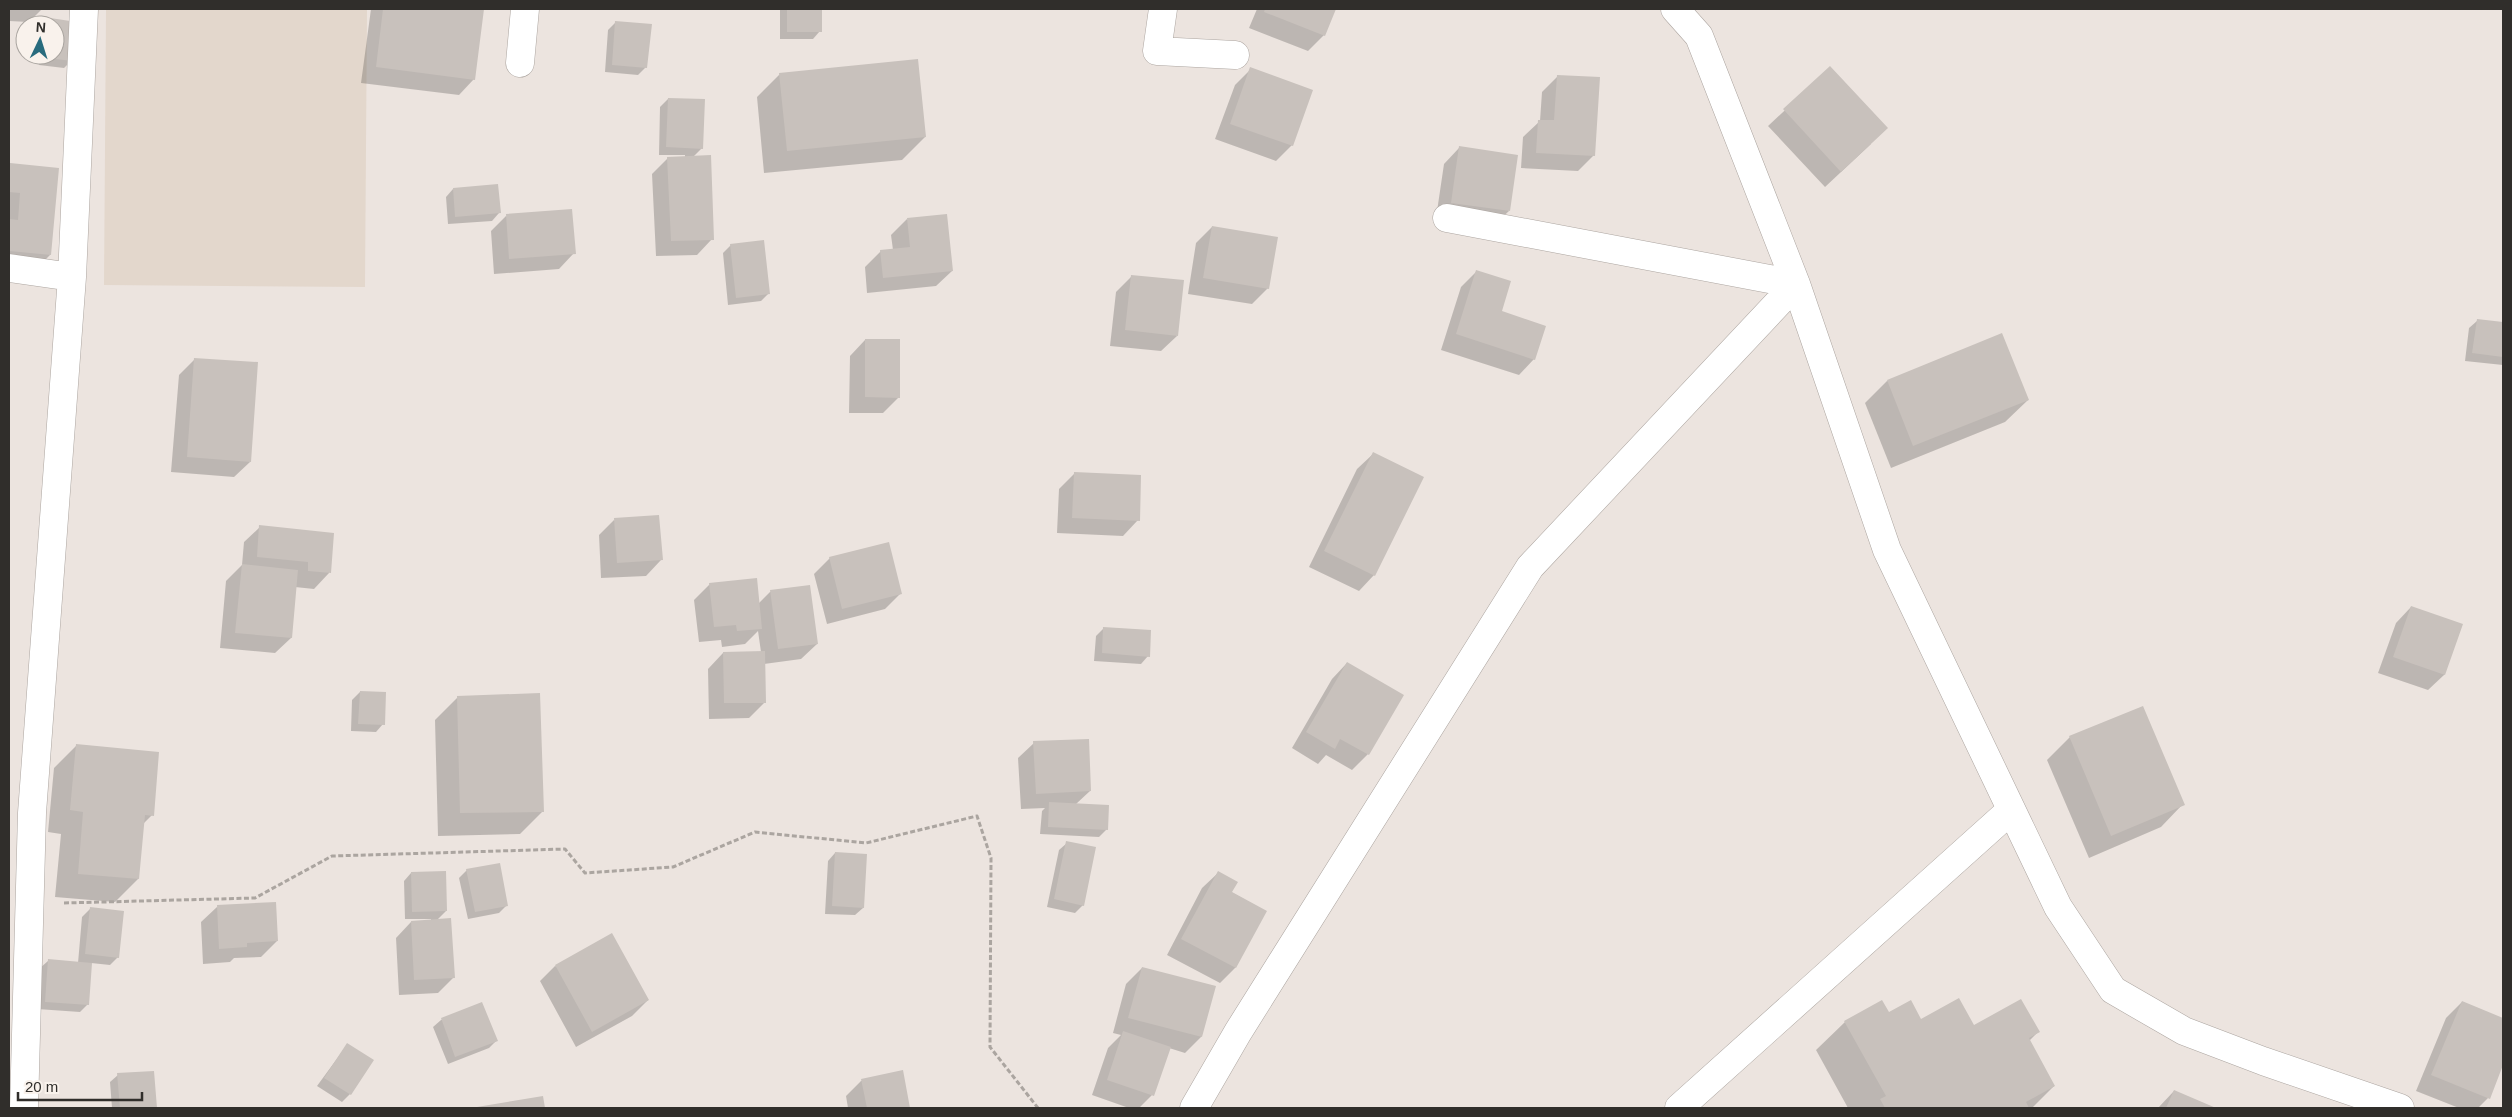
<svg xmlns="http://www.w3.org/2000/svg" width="2512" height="1117" viewBox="0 0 2512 1117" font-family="Arial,sans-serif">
	<rect width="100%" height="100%" fill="#ece4df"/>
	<path fill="#e3d7cc" d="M 106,9 L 367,9 L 365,287 L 104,285 Z"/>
	<path fill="#0003" d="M 9,9 L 42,9 L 29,22 L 9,21 Z
		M 371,9 L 483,9 L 474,79 L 459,95 L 361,83 Z
		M 780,9 L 820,9 L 820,31 L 813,39 L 780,39 Z
		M 1257,9 L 1335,9 L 1324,35 L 1308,51 L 1249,28 Z
		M 50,20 L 76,23 L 71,61 L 64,68 L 39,65 L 40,55 L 55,55 L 55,25 L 45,25 Z
		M 616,22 L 646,67 L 638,75 L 605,72 L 608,30 Z
		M 1830,68 L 1871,144 L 1825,187 L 1768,126 Z
		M 1251,69 L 1292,145 L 1276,161 L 1215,139 L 1235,85 Z
		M 780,74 L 925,137 L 902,160 L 764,173 L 757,97 Z
		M 1558,76 L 1594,155 L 1578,171 L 1521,168 L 1523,137 L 1540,121 L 1542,92 Z
		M 668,99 L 702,148 L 693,157 L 712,239 L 697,255 L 656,256 L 652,174 L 668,158 L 685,157 L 685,155 L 659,155 L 660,107 Z
		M 1459,148 L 1509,211 L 1493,226 L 1436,218 L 1444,164 Z
		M 10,164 L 50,255 L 34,271 L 9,268 Z
		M 453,189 L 499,213 L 492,221 L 448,224 L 446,197 Z
		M 506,216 L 574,253 L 559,269 L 494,274 L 491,231 Z
		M 907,219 L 952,271 L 936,286 L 867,293 L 865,267 L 881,251 L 893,250 L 891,235 Z
		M 1212,227 L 1268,288 L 1252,304 L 1188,294 L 1196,243 Z
		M 731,245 L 769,293 L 761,301 L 728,305 L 723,253 Z
		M 1477,271 L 1500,312 L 1534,359 L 1519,375 L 1441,350 L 1461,287 Z
		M 1132,276 L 1177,336 L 1161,351 L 1110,346 L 1116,292 Z
		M 2477,321 L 2503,323 L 2503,365 L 2465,361 L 2469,328 Z
		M 865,340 L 899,397 L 883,413 L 849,413 L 850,356 Z
		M 195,359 L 250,462 L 234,477 L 171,472 L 179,375 Z
		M 1887,381 L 2028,400 L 2005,422 L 1891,468 L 1865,403 Z
		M 1373,454 L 1374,575 L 1359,591 L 1309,567 L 1357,469 Z
		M 1075,473 L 1138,520 L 1123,536 L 1057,533 L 1059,489 Z
		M 614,520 L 661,560 L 646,576 L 601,578 L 599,535 Z
		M 260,527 L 333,534 L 329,573 L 314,589 L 295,587 L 291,638 L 275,653 L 220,648 L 226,581 L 242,565 L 244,542 Z
		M 830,558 L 901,593 L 885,609 L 827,624 L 814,574 Z
		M 710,584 L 758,604 L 770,592 L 809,586 L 817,644 L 801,659 L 764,664 L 765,702 L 749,718 L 709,719 L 708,669 L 723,653 L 761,652 L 758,631 L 745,644 L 722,647 L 721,640 L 699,642 L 694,600 Z
		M 2411,607 L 2462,625 L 2444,675 L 2428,690 L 2378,673 L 2396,623 Z
		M 1104,628 L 1148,656 L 1141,664 L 1094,661 L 1096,636 Z
		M 1347,663 L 1368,754 L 1352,770 L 1326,755 L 1318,764 L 1292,748 L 1332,679 Z
		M 360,692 L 383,724 L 376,732 L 351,731 L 352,700 Z
		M 458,697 L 543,811 L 520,834 L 438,836 L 435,720 Z
		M 2070,737 L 2183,804 L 2161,827 L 2089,858 L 2047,760 Z
		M 1034,743 L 1090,791 L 1076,804 L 1107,829 L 1099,837 L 1040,834 L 1042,811 L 1045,808 L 1021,809 L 1018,758 Z
		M 77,745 L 152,815 L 142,825 L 138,879 L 115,902 L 55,897 L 61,834 L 48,832 L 54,768 Z
		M 1067,843 L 1083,905 L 1075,913 L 1047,907 L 1059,850 Z
		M 835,853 L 863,908 L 855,915 L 825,914 L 828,861 Z
		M 467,870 L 507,905 L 499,913 L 468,919 L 459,878 Z
		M 411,873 L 446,911 L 436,921 L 454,977 L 438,993 L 399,995 L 396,938 L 411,922 L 431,921 L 431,919 L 405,919 L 404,881 Z
		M 1218,873 L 1231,892 L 1265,911 L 1235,968 L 1220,983 L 1167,955 L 1202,888 Z
		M 217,907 L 277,941 L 261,957 L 234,958 L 230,962 L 203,964 L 201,922 Z
		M 90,909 L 118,957 L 110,965 L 91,963 L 88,1004 L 80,1012 L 37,1009 L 40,968 L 48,961 L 78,963 L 82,917 Z
		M 555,966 L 648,1000 L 632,1016 L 576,1047 L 540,981 Z
		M 1142,968 L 1214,987 L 1201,1037 L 1185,1053 L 1169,1048 L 1152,1095 L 1139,1108 L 1129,1108 L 1092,1095 L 1108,1048 L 1121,1035 L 1113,1033 L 1126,984 Z
		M 2462,1002 L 2503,1019 L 2503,1062 L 2488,1098 L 2478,1108 L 2459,1108 L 2416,1091 L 2446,1018 Z
		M 481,1004 L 496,1041 L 489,1048 L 448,1064 L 433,1027 L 441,1020 Z
		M 1888,1014 L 1921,1021 L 2038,1032 L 2029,1041 L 2054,1086 L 2032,1108 L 1848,1108 L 1816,1050 L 1845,1022 Z
		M 347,1045 L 372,1061 L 350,1094 L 342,1102 L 317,1086 Z
		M 153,1072 L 156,1108 L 112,1108 L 110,1082 L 118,1075 Z
		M 902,1072 L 909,1108 L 848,1108 L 846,1096 L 861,1081 Z
		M 2174,1091 L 2213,1108 L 2158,1108 Z
		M 542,1097 L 544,1108 L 479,1108 Z"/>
	<path fill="#c8c1bc" d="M 383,9 L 484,9 L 475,80 L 376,67 Z
		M 787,9 L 822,9 L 822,32 L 787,32 Z
		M 1265,9 L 1336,9 L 1325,36 L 1264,12 Z
		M 50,18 L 77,22 L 73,61 L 46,58 L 46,55 L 55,55 L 55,25 L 49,25 Z
		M 615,21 L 652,24 L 647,68 L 612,65 Z
		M 918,59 L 926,137 L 787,151 L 779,73 Z
		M 1830,66 L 1888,128 L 1841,172 L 1783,109 Z
		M 1250,67 L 1313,90 L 1293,146 L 1230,124 Z
		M 1557,75 L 1600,77 L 1595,156 L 1536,153 L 1538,120 L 1554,120 Z
		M 668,98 L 705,99 L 703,149 L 666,147 Z
		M 1459,146 L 1518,155 L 1510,211 L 1451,203 Z
		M 711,155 L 714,240 L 671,241 L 667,157 Z
		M 10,163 L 59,168 L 51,255 L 9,251 L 9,219 L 18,220 L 20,193 L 9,192 Z
		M 498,184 L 501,213 L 455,217 L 453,188 Z
		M 572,209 L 576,254 L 509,259 L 506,214 Z
		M 947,214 L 953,271 L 883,278 L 880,250 L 910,247 L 907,218 Z
		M 1212,226 L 1278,237 L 1269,289 L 1203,278 Z
		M 764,240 L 770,294 L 736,298 L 730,244 Z
		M 1476,270 L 1511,281 L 1502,311 L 1546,326 L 1535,360 L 1456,334 Z
		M 1131,275 L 1184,280 L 1178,336 L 1125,330 Z
		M 2477,319 L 2503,322 L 2503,357 L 2472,353 Z
		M 2002,333 L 2029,400 L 1913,446 L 1887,380 Z
		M 865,339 L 900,339 L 900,398 L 865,397 Z
		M 194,358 L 258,362 L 251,462 L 187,457 Z
		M 1373,452 L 1424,477 L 1375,576 L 1324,551 Z
		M 1074,472 L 1141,475 L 1140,521 L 1072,518 Z
		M 659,515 L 663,560 L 617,563 L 614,518 Z
		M 259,525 L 334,533 L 331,573 L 308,571 L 308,562 L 257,557 Z
		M 889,542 L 902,594 L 842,609 L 829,557 Z
		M 242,564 L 298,570 L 292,638 L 235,633 Z
		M 757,578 L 762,629 L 737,631 L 736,625 L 714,627 L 709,583 Z
		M 810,585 L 818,644 L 778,649 L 770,590 Z
		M 2411,606 L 2463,624 L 2445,675 L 2393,657 Z
		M 1103,627 L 1151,630 L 1150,657 L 1102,653 Z
		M 765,651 L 766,703 L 724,703 L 723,652 Z
		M 1347,662 L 1404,695 L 1369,755 L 1340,739 L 1335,749 L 1306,732 Z
		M 360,691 L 386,692 L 385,725 L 358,724 Z
		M 540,693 L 544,812 L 460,813 L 457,696 Z
		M 2143,706 L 2185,805 L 2111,836 L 2069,736 Z
		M 1089,739 L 1091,791 L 1036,794 L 1033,741 Z
		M 76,744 L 159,752 L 154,816 L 145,815 L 139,879 L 78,874 L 83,812 L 70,810 Z
		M 1049,802 L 1109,805 L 1108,830 L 1048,827 Z
		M 1066,841 L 1096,847 L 1084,906 L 1054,899 Z
		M 835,852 L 867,854 L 864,908 L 832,906 Z
		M 500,863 L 508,906 L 475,912 L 466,869 Z
		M 446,871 L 447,911 L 412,912 L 411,872 Z
		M 1218,871 L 1238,882 L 1232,892 L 1267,911 L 1236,968 L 1181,939 Z
		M 276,902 L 278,941 L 247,943 L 247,947 L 219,949 L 217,905 Z
		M 90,907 L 124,911 L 119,958 L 85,954 Z
		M 451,918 L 455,978 L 414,980 L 411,921 Z
		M 612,933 L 649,1000 L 592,1032 L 555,965 Z
		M 48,959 L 92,963 L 89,1005 L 45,1002 Z
		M 1142,967 L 1216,986 L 1202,1037 L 1128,1018 Z
		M 1959,998 L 1974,1025 L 2021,999 L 2040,1032 L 2029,1038 L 2055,1086 L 2026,1102 L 2029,1108 L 1885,1108 L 1880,1099 L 1886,1096 L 1844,1021 L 1882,1000 L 1889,1012 L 1911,1000 L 1921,1019 Z
		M 2462,1001 L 2503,1018 L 2503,1065 L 2490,1099 L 2431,1075 Z
		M 482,1002 L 498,1041 L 455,1057 L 441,1018 Z
		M 1123,1031 L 1171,1047 L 1154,1096 L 1107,1080 Z
		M 347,1043 L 374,1060 L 351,1095 L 324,1078 Z
		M 903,1070 L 910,1108 L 867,1108 L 861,1079 Z
		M 154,1071 L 157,1108 L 120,1108 L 117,1073 Z
		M 2174,1090 L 2216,1108 L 2166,1108 Z
		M 543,1096 L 545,1108 L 477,1108 L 477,1107 Z"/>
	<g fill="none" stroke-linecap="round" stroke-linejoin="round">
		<g stroke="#aca5a0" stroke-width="29">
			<path id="minor" d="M 1163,9 L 1157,51 L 1235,55
				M 1675,9 L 1699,36 L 1796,284 L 1887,550 L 2058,907 L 2113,990 L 2184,1031 L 2263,1061 L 2400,1108
				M 520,63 L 525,9
				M 9,268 L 72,277
				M 24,1108 L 32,813 L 72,277 L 84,9
				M 1194,1108 L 1238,1032 L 1530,567 L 1796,284 L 1447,218
				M 1679,1108 L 2011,810"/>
		</g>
		<path stroke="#aba5a0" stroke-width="3" stroke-dasharray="5 2.5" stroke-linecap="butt" d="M 64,903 L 255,898 L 332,856 L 565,849 L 585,873 L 673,867 L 755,832 L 866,843 L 977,816 L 991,858 L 990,1047 L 1038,1108"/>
		<use href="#minor" stroke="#fff" stroke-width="28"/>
	</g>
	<rect width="2512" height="1117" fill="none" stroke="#302e2b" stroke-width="20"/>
	<g transform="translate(40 40) rotate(4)"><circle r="24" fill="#f9f2ec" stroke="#a9a49f"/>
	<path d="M0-4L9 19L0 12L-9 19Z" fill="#286b7d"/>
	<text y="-8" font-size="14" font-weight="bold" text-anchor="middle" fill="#302e2b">N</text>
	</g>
	<path d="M18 1092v8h124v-8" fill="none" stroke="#302e2b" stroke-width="2.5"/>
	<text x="25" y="1092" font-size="15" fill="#302e2b" stroke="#f9f2ec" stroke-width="4" paint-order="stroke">20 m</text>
</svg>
